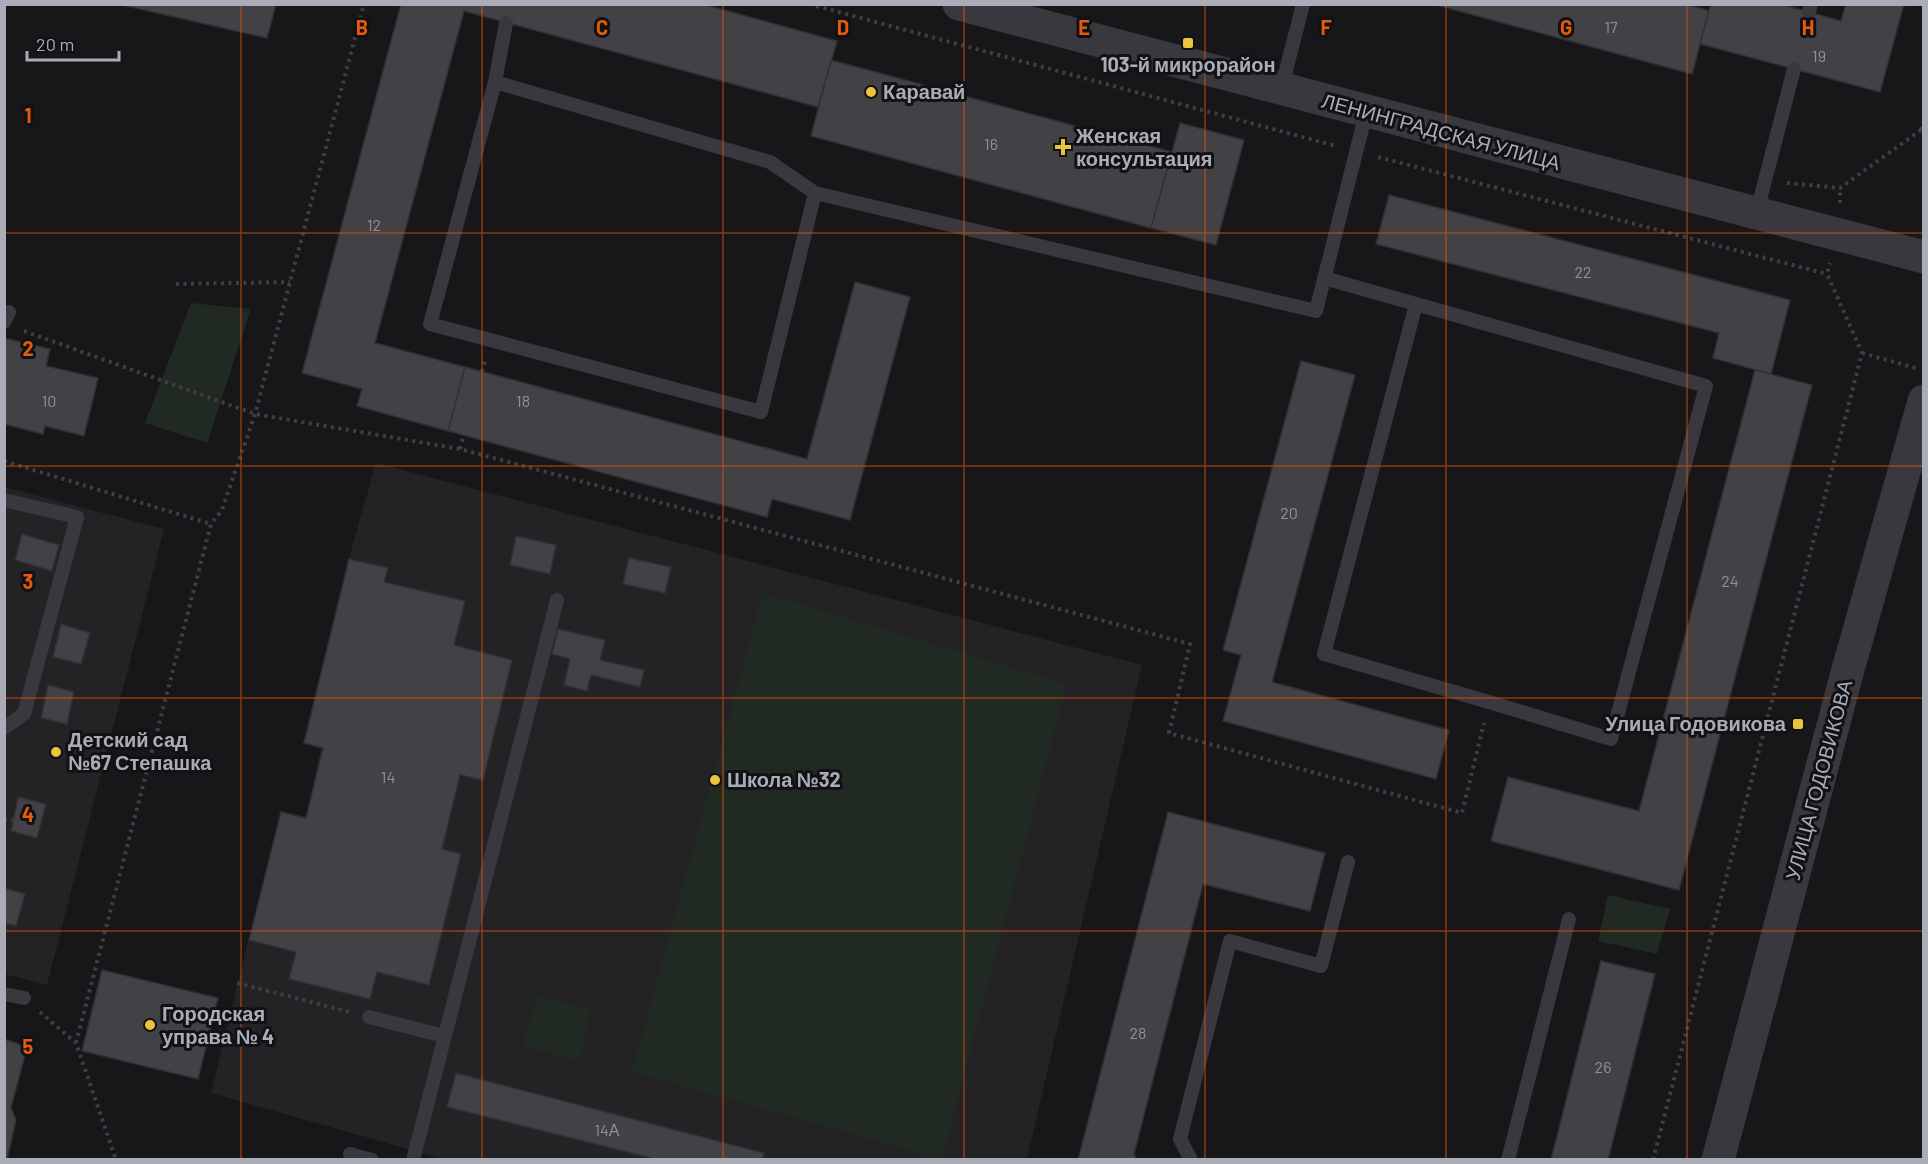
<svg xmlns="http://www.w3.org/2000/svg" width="1928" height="1164" viewBox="0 0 1928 1164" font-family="Barlow,sans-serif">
	<rect width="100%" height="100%" fill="#171719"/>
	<path fill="#232326" d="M 376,463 L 1142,665 L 1027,1159 L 443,1159 L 211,1093 L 280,812 L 306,817 L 321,749 L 303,743 L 349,558 Z
		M 4,487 L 164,529 L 47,985 L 5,974 Z"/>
	<path fill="#212923" d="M 191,303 L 251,309 L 207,443 L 145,423 Z
		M 763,593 L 1067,684 L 942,1159 L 632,1072 Z
		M 1608,895 L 1670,909 L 1657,954 L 1598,941 Z
		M 537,995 L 591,1010 L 579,1061 L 523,1046 Z"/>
	<path fill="#414146" stroke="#313135" stroke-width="1.5" d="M 118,4 L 276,4 L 267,38 Z
		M 401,4 L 702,4 L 837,41 L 818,107 L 464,11 L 375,343 L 465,367 L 448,431 L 357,406 L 362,389 L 302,373 Z
		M 1433,4 L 1686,4 L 1709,11 L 1692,74 Z
		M 1711,4 L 1780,4 L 1841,21 L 1846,4 L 1904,4 L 1880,92 L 1700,44 Z
		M 831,60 L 1172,152 L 1151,228 L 811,136 Z
		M 1180,123 L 1244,140 L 1216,245 L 1151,228 Z
		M 1389,195 L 1790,300 L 1771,374 L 1713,358 L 1719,333 L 1376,244 Z
		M 855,282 L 910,297 L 850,520 L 772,499 L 767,517 L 448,431 L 465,367 L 807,459 Z
		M 4,338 L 50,349 L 46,366 L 98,378 L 84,436 L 45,426 L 43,434 L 4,424 Z
		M 1301,361 L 1355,375 L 1272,682 L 1449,730 L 1436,779 L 1223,721 L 1241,655 L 1223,650 Z
		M 1755,370 L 1812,385 L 1679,890 L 1491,841 L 1508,777 L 1639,811 Z
		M 22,534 L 59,545 L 52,571 L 15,560 Z
		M 516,536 L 556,545 L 550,574 L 510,565 Z
		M 629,558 L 671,567 L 665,593 L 623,584 Z
		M 349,559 L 388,568 L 384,582 L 465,601 L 454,645 L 512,660 L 483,780 L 460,775 L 442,849 L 461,854 L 429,985 L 377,972 L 370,999 L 289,979 L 296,952 L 249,940 L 281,812 L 306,818 L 323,748 L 304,743 Z
		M 61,624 L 90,633 L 81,664 L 53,657 Z
		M 558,629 L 605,640 L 600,660 L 644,670 L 640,687 L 591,675 L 587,691 L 564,685 L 570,659 L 552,654 Z
		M 48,685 L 74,692 L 67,724 L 41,718 Z
		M 18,797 L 46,804 L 37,838 L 11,831 Z
		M 1168,812 L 1325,853 L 1310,911 L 1203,884 L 1134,1154 L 1137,1160 L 1078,1160 Z
		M 4,888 L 25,894 L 16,926 L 4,923 Z
		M 1601,961 L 1655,974 L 1608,1160 L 1551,1160 Z
		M 102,970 L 218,998 L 198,1079 L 82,1051 Z
		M 4,1039 L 27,1047 L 11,1108 L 16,1120 L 7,1160 L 4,1160 Z
		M 456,1073 L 764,1153 L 762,1160 L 659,1160 L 447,1107 Z"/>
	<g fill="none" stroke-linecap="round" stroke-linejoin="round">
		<path stroke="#3e3f45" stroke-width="4" stroke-dasharray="3 4.5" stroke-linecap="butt" d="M 809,4 L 1336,146
			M 1921,130 L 1924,120
			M 1378,157 L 1827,274
			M 1787,183 L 1840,188 L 1921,130 L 1924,131
			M 1840,203 L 1840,188
			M 176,284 L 290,282
			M 24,331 L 255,414 L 460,449 L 1190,644 L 1169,733 L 1462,813 L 1484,723
			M 1862,353 L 1919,369
			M 482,372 L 485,360
			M 460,449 L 464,435
			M 4,461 L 211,524
			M 4,819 L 13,820
			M 237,983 L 350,1012
			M 40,1012 L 76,1043 L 116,1160
			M 76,1043 L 211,524 L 222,510 L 255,414 L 364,4
			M 1653,1160 L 1862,353 L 1827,274 L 1830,263"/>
		<path stroke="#38383e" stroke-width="14" d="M 1809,12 L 1811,4
			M 506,23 L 495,82 L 430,324 L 761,412 L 815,193 L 1316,311 L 1366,113
			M 495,82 L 770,162 L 815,193
			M 1281,90 L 1303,4
			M 1756,215 L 1794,69
			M 1324,278 L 1706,386 L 1611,739 L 1489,702 L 1324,654 L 1416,304
			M 4,322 L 9,312
			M 4,500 L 77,517 L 24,714 L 4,728
			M 4,994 L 24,998
			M 369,1017 L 444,1036
			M 350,1154 L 372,1160
			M 413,1160 L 557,600
			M 1191,1160 L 1180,1139 L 1230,941 L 1321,966 L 1348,862
			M 1508,1160 L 1569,919"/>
		<path stroke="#38383e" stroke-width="33" d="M 959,4 L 1924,257
			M 1718,1160 L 1847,673 L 1924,401"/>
	</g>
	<path fill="none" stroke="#e8590c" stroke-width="1.5" stroke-opacity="0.55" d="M 241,4 L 241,1160M 482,4 L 482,1160M 723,4 L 723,1160M 964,4 L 964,1160M 1205,4 L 1205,1160M 1446,4 L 1446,1160M 1687,4 L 1687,1160M 4,233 L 1924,233M 4,466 L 1924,466M 4,698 L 1924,698M 4,931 L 1924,931"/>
	<g fill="#ebc43c" stroke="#121214" stroke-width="2">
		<rect x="1182" y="37" width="12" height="12" rx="3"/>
		<circle cx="871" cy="92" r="6"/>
		<path d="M1060 138h6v6h6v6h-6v6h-6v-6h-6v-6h6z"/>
		<rect x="1792" y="718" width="12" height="12" rx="3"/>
		<circle cx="56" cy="752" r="6"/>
		<circle cx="715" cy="780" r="6"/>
		<circle cx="150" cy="1025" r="6"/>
	</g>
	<g text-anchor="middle" stroke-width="6" stroke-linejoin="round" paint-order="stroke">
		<g font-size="16" fill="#90919c">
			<text x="1611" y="33">17</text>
			<text x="1819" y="62">19</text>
			<text x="991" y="150">16</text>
			<text x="374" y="231">12</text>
			<text x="1583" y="278">22</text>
			<text x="49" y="407">10</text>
			<text x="523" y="407">18</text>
			<text x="1289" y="519">20</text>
			<text x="1730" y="587">24</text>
			<text x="388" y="783">14</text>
			<text x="1138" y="1039">28</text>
			<text x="1603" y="1073">26</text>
			<text x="607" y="1136">14А</text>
		</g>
		<g font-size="20" font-weight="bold" fill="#aaacb8" stroke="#121214" text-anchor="start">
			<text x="1188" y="72" text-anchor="middle">103-й микрорайон</text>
			<text x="883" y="99">Каравай</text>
			<text x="1076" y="143">Женская<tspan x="1076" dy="23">консультация</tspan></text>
			<text x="1786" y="731" text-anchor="end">Улица Годовикова</text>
			<text x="68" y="747">Детский сад<tspan x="68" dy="23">№67 Степашка</tspan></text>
			<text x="727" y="787">Школа №32</text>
			<text x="162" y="1021">Городская<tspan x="162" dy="23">управа № 4</tspan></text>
		</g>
		<g font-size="20" fill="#aaacb8" stroke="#121214">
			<text transform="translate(1441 132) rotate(15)" y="7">ЛЕНИНГРАДСКАЯ УЛИЦА</text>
			<text transform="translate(1819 780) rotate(-75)" y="7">УЛИЦА ГОДОВИКОВА</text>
		</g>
	</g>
	<g font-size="20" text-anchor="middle" font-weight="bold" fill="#e8590c" stroke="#121214" stroke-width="6" stroke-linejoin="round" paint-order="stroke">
		<text x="362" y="35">B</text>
		<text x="602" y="35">C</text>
		<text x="843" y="35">D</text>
		<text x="1084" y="35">E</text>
		<text x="1326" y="35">F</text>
		<text x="1566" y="35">G</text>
		<text x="1808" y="35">H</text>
		<text x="28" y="123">1</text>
		<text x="28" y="356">2</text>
		<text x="28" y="589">3</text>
		<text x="28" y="822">4</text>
		<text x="28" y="1054">5</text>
	</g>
	<rect width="1928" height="1164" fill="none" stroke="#aaacb8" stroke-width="12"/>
	<path d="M27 51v9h92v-9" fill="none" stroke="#aaacb8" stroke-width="3"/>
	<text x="36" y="51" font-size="18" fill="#aaacb8" stroke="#121214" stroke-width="4.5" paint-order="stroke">20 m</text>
</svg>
